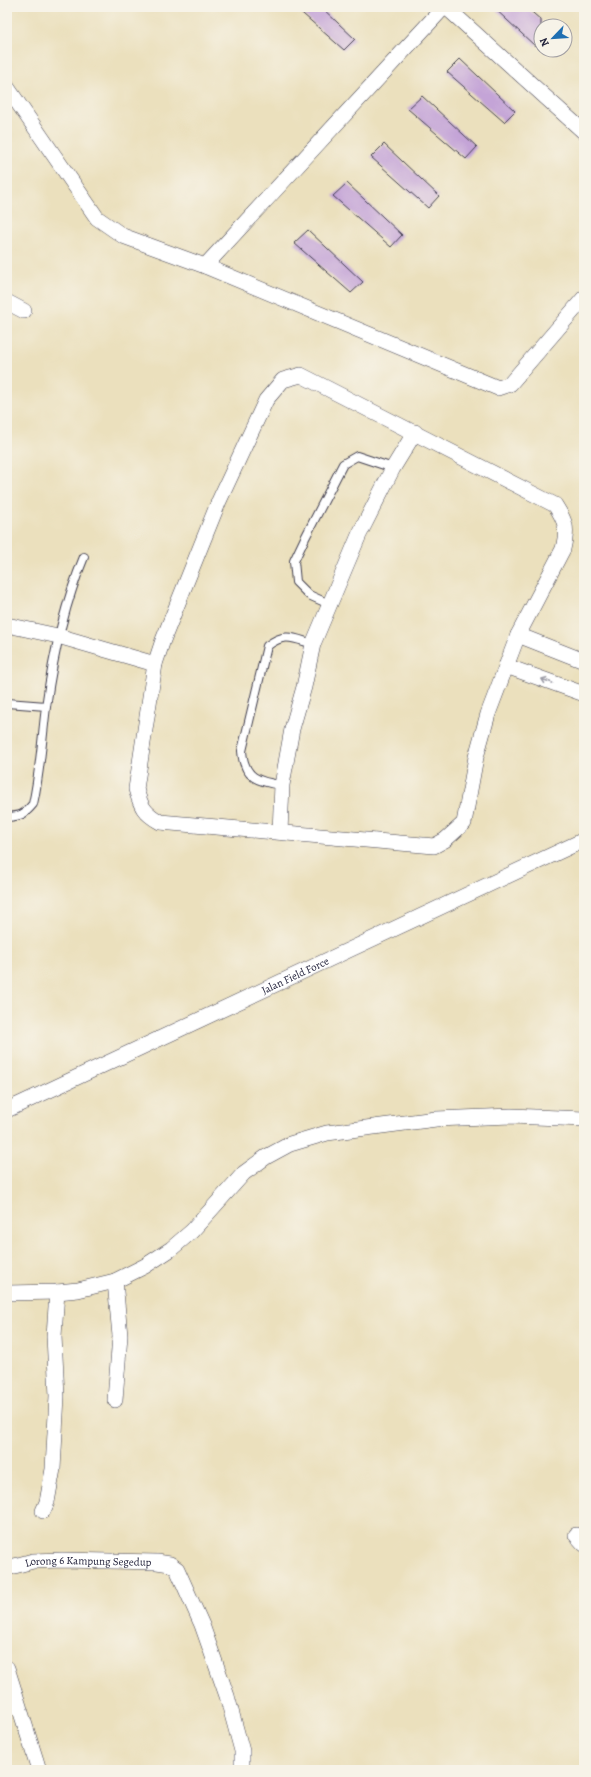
<svg xmlns="http://www.w3.org/2000/svg" width="591" height="1777" viewBox="0 0 591 1777" font-family="Alegreya,serif">
	<rect width="100%" height="100%" fill="#f7f3e8"/>
	<filter id="ink" filterUnits="userSpaceOnUse"><feTurbulence type="fractalNoise" baseFrequency=".025" numOctaves="2"/><feDisplacementMap in="SourceGraphic" scale="8" xChannelSelector="R" yChannelSelector="G"/><feConvolveMatrix kernelMatrix="1 2 1 2 8 2 1 2 1" color-interpolation-filters="sRGB"/></filter>
	<filter id="wash" filterUnits="userSpaceOnUse"><feTurbulence type="fractalNoise" baseFrequency=".012" numOctaves="4" result="noise"/><feDisplacementMap in="SourceGraphic" scale="16" xChannelSelector="R" yChannelSelector="G"/><feGaussianBlur stdDeviation="0.9" result="paint"/><feColorMatrix in="noise" values="0 0 0 0 0 0 0 0 0 0 0 0 0 0 0 0 0 1.4 0 .05"/><feComposite in="paint" operator="in"/></filter>
	<g filter="url(#wash)">
		<rect width="100%" height="100%" fill="#ebe0bd"/>
		<g id="blocks">
			<path fill="#c4a4d7" d="M 295,7 L 321,7 L 355,39 L 344,50 Z
				M 493,7 L 526,7 L 541,20 L 541,38 L 535,46 Z
				M 460,59 L 515,111 L 504,122 L 447,72 Z
				M 422,96 L 477,147 L 466,159 L 408,109 Z
				M 384,144 L 439,196 L 428,208 L 371,157 Z
				M 347,183 L 402,235 L 391,247 L 333,196 Z
				M 308,230 L 363,282 L 351,293 L 294,243 Z"/>
		</g>
	</g>
	<g filter="url(#ink)">
		<use href="#blocks" fill-opacity="0" stroke="#403e4e" stroke-width="1"/>
		<g fill="none" stroke-linecap="round" stroke-linejoin="round">
			<g stroke="#403e4e" stroke-width="10">
				<path id="lane" d="M 329,604 L 309,595 L 296,582 L 294,561 L 305,538 L 343,464 L 357,456 L 393,468
					M 7,703 L 46,706
					M 282,785 C 258,782 244,778 242,751 L 267,646 C 285,632 293,638 313,644
					M 7,817 C 21,816 24,815 33,804 C 40,773 42,739 46,707 C 53,656 64,605 84,557"/>
			</g>
			<g stroke="#403e4e" stroke-width="16">
				<g id="street">
					<path d="M 446,7 L 584,132"/>
					<path d="M 7,87 L 97,218 L 123,236 L 205,266 L 498,388 L 510,384 L 584,298"/>
					<path d="M 205,266 L 444,7"/>
					<path d="M 7,302 L 24,311"/>
					<path d="M 301,375 L 555,505 C 566,522 568,528 563,549 L 518,635 L 488,714 L 476,757 L 464,823 L 445,840 L 434,846 L 160,822 C 144,813 141,807 136,789 L 155,664 L 163,640 L 219,501 L 266,400 L 283,380 Z"/>
					<path d="M 7,625 L 58,636 L 155,664"/>
					<path d="M 518,635 L 584,661"/>
					<path d="M 506,666 L 584,694"/>
					<path d="M 280,832 L 282,785 L 292,729 L 304,687 L 313,644 L 359,535 L 393,468 L 415,432"/>
					<path id="s1" d="M 7,1110 L 584,840"/>
					<path d="M 7,1293 L 57,1292 L 78,1290 L 115,1281 L 145,1266 L 171,1249 L 192,1231 L 244,1173 L 266,1157 L 290,1144 L 327,1133 L 436,1119 L 511,1116 L 584,1119"/>
					<path d="M 115,1400 L 120,1336 L 115,1281"/>
					<path d="M 43,1511 L 47,1502 L 53,1469 L 57,1396 L 54,1336 L 57,1292"/>
					<path d="M 576,1535 L 584,1544"/>
					<path id="s2" d="M 7,1568 L 33,1561 L 62,1560 L 157,1562 L 170,1564 L 177,1569 L 202,1625 L 227,1696 L 242,1751 L 242,1770"/>
					<path d="M 7,1668 L 39,1770"/>
				</g>
			</g>
			<use href="#lane" stroke="#fff" stroke-width="8"/>
			<use href="#street" stroke="#fff" stroke-width="15"/>
		</g>
		<defs><path id="oneway-shaft" d="M-6 0H5M1.5-3L5.5 0L1.5 3" fill="none" stroke-width="1.6" stroke-linecap="round" stroke-linejoin="round"/></defs>
		<use stroke="#9c9ca7" href="#oneway-shaft" transform="translate(547 681) rotate(-160)"/>
	</g>
	<g text-anchor="middle" stroke-width="3" stroke-linejoin="round" paint-order="stroke">
		<g font-size="11" fill="#22223b" stroke="#f7f3e8">
			<text dy="4" stroke="none"><textPath href="#s1" startOffset="318">Jalan Field Force</textPath></text>
			<text dy="4" stroke="none"><textPath href="#s2" startOffset="82">Lorong 6 Kampung Segedup</textPath></text>
		</g>
	</g>
	<rect width="591" height="1777" fill="none" stroke="#f7f3e8" stroke-width="24"/>
	<g transform="translate(553 38) rotate(245)"><circle r="19" fill="#f7f3e8" stroke="#a29fa3"/>
	<path d="M0-3L7 15L0 10L-7 15Z" fill="#1f6fb2"/>
	<text y="-6" font-size="11" font-weight="bold" text-anchor="middle" fill="#22223b">N</text>
	</g>
</svg>
